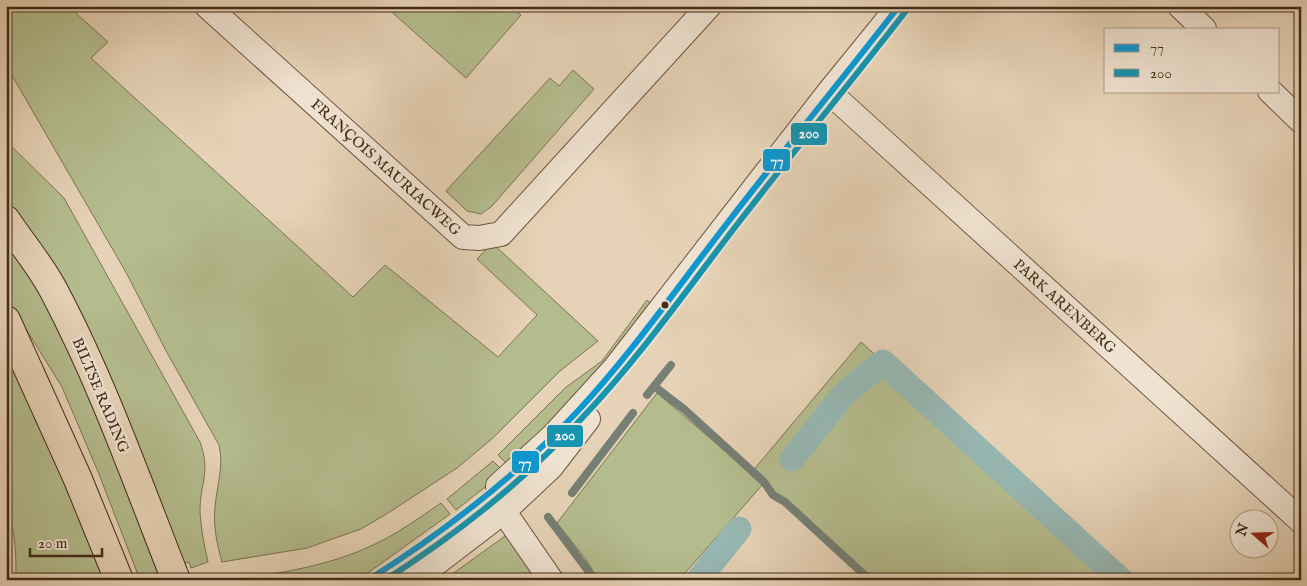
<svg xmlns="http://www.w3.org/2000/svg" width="1307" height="586" viewBox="0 0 1307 586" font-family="'IM FELL English',serif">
	<rect width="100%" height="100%" fill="#e6d2b6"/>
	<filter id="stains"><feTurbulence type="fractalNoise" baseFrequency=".004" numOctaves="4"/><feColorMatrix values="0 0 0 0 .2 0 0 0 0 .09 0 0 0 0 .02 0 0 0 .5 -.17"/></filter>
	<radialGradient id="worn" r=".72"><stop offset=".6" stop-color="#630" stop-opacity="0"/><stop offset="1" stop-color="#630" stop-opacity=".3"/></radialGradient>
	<path fill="#b4bc8e" stroke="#7c7453" d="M 6,6 L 68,6 L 108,42 L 91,58 L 353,297 L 385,265 L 498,357 L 537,315 L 477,259 L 492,243 L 598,341 L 560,371 L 493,438 L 457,468 L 385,515 L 361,529 L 307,548 L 222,562 C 217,544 213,526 215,507 C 217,485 224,466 219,445 L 165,349 L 127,274 L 6,65 Z
		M 385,6 L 510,6 L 521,15 L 466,78 Z
		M 573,70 L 594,89 L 492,206 L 481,214 L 467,211 L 446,191 L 550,78 L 559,86 Z
		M 6,141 L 64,198 L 200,442 C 211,473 200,482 200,512 C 201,529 204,545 208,562 L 191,568 L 189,562 L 179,565 L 45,255 L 6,199 Z
		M 6,237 L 44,291 L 163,571 L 140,580 L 99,474 L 62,387 L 6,297 Z
		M 647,300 L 652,304 L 565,415 L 510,467 L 498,455 L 565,388 L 602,361 Z
		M 861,342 L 1124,580 L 871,580 L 763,484 L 679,580 L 598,580 L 585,558 L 557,523 L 657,393 L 751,473 Z
		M 6,346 L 107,580 L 16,580 C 16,555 16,530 6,506 Z
		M 493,461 L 504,472 L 456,510 L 447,499 Z
		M 441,503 L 450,514 L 358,580 L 233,580 C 281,573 329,566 373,545 C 397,534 419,518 441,503 Z
		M 459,525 L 465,533 L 402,580 L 384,580 Z
		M 505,536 L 513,541 L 541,580 L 444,580 Z"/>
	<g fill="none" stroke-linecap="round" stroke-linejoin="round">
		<path stroke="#757f74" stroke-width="8" d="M 654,386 L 685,410 L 764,482 L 773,495 L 785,502 L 870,580
			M 647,395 L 671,365
			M 572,493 L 633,413
			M 548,517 L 595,580"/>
		<path stroke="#97b7b2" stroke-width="25" d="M 792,459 L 844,394 L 883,362 L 1121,580
			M 698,580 L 739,529"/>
		<g stroke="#6c5640" stroke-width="26">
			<path id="minor" d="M 207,6 L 463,237 L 479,238 L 501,234 L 709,6
				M 1180,6 L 1204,29
				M 1270,91 L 1301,121
				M 829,92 L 1301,521
				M 414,580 L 503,512 L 551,467 L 588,419
				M 551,580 L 500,506 L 498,486 L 553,436 L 615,368 L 829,92 L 899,6"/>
		</g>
		<g stroke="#432c18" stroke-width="30">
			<path id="major" d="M 6,220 C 22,244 42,267 55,293 C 103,384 138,484 176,580
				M 6,320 L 77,477 L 119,580"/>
		</g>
		<use href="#minor" stroke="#efe2d0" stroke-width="24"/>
		<use href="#major" stroke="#e6d2b6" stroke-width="28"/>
		<g stroke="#efe2d0" stroke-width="10">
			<path id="bus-1" d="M 368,580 C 444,532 515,477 577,412 C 634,351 681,282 732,217 C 787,146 844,77 899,6"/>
		</g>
		<g stroke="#efe2d0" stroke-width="10">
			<path id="bus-2" d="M 385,580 C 457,534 525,480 583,417 C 640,357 688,288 739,222 C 794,151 851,82 906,11"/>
		</g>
		<use href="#bus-1" stroke="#0d98d1" stroke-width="6"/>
		<use href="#bus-2" stroke="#1794ae" stroke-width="6"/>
	</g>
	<circle fill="#432c18" stroke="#efe2d0" stroke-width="2" cx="665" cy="305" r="4.5"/>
	<g text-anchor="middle" stroke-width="4.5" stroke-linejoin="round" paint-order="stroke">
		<g font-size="15" fill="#432c18" stroke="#efe2d0">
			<text transform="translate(386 167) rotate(42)" y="5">FRANÇOIS MAURIACWEG</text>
			<text transform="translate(1065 306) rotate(42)" y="5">PARK ARENBERG</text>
			<text transform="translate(101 395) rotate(67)" y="5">BILTSE RADING</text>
		</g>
	</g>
	<g stroke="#efe2d0" stroke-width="2">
		<rect x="790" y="122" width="38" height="24" rx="5" fill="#1794ae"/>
		<rect x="762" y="148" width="29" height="24" rx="5" fill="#0d98d1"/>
		<rect x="546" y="424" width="38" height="24" rx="5" fill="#1794ae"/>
		<rect x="511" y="450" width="29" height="24" rx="5" fill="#0d98d1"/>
	</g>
	<g font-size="14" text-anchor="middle" font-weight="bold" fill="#fff">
		<text x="809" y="138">200</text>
		<text x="777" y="165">77</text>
		<text x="565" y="440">200</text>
		<text x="525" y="467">77</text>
	</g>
	<rect width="1307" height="586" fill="none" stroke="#e6d2b6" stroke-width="25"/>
	<rect x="8" y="8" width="1292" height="571" fill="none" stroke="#432c18" stroke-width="2.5"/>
	<rect x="12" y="12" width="1282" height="561" fill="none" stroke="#432c18"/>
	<rect x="1104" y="28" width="175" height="65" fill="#efe2d0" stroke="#aa9986"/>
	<rect x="1114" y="44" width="25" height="8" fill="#0d98d1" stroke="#aa9986"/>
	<text x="1150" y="52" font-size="15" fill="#432c18">77</text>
	<rect x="1114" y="69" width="25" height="8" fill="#1794ae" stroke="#aa9986"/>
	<text x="1150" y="78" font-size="15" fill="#432c18">200</text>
	<g transform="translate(1254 534) rotate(290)"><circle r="24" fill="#efe2d0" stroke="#aa9986"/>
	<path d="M0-4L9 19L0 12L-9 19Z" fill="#8f2418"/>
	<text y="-8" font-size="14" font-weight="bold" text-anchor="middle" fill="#432c18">N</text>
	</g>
	<path d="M30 548v8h72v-8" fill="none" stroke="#432c18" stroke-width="2.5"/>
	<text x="38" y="548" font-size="15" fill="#432c18" stroke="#efe2d0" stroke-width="4" paint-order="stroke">20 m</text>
	<rect width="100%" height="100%" filter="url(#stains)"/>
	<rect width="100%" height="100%" fill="url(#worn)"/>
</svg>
